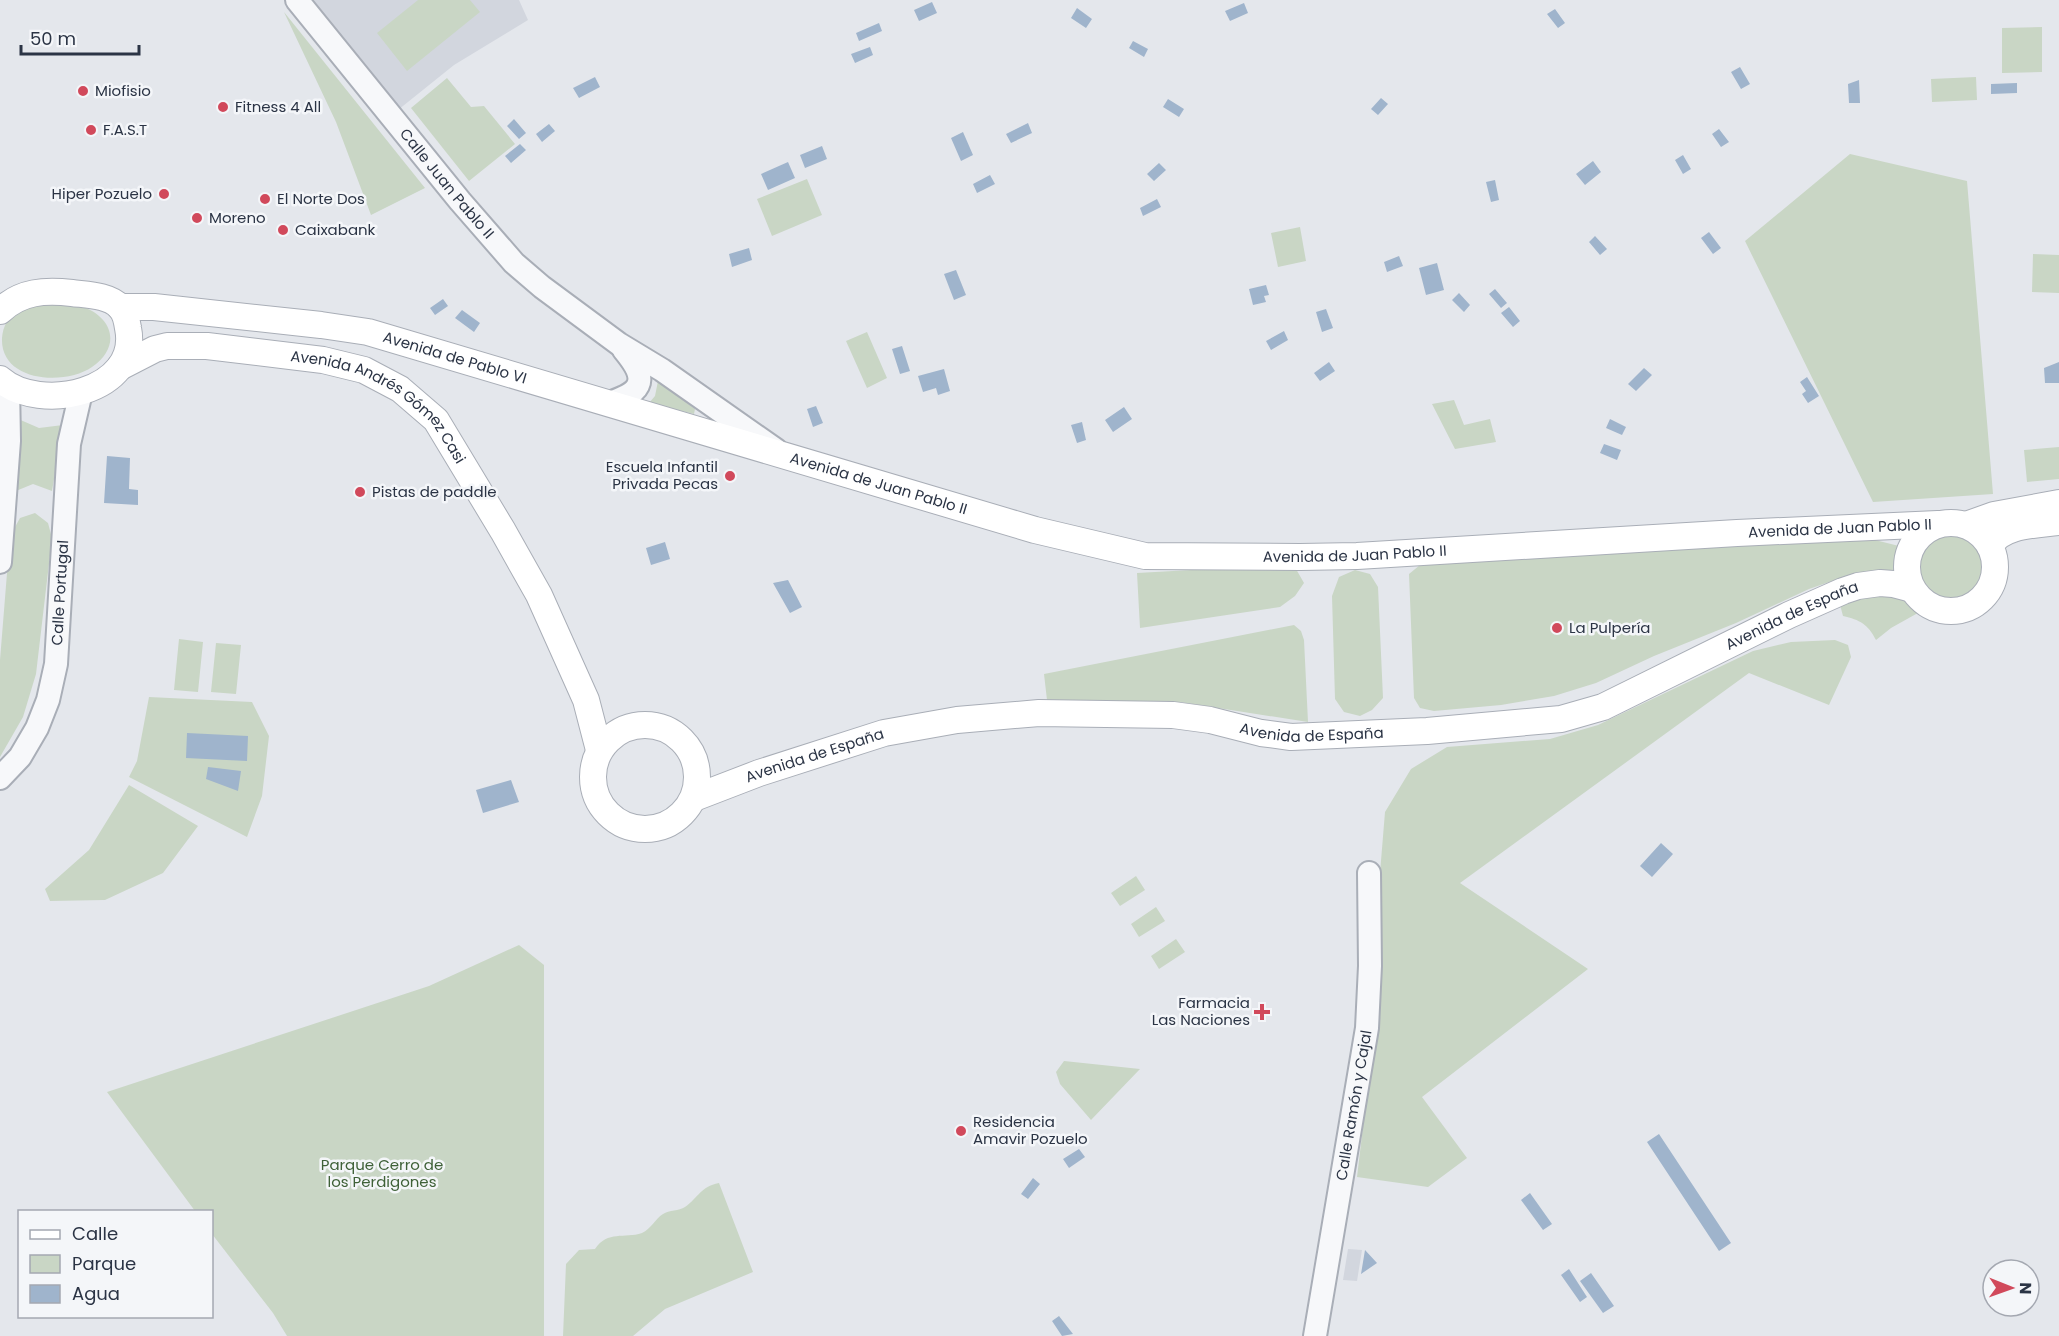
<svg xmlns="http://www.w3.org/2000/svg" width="2059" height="1336" viewBox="0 0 2059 1336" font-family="Poppins,sans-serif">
	<rect width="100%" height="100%" fill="#e4e7ec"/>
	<path fill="#d2d6de" d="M 313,0 L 519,0 L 528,20 L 454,65 L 398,110 Z
		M 1348,1249 L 1362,1250 L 1357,1281 L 1343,1280 Z"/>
	<path fill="#c9d6c5" d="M 418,0 L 470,0 L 480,12 L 407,71 L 377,33 Z
		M 284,12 L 425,188 L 371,215 L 336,122 Z
		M 2042,27 L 2042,72 L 2002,73 L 2002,28 Z
		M 1976,77 L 1977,100 L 1932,102 L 1931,79 Z
		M 447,78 L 471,107 L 484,106 L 515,144 L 469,181 L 411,108 Z
		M 1850,154 L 1967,181 L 1993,494 L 1873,502 L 1745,241 Z
		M 807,179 L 822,215 L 772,236 L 757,199 Z
		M 1300,227 L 1306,261 L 1278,267 L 1271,233 Z
		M 2033,254 L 2059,255 L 2059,293 L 2032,292 Z
		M 39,303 C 52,304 68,302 81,306 C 113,317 122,346 92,367 C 65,386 0,382 2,338 C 3,326 8,317 18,311 C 24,307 33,306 39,303 Z
		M 867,332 L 887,378 L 867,388 L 846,341 Z
		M 658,381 L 695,409 L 694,414 L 649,403 L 655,396 Z
		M 1454,400 L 1464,425 L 1490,419 L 1496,442 L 1455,449 L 1432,404 Z
		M 16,418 L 39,428 L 63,425 L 52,491 L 33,484 L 11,493 Z
		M 2059,447 L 2059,479 L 2027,482 L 2024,450 Z
		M 35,513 L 48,523 L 52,538 L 36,674 L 23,717 L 0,757 L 0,660 L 10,536 L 20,518 Z
		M1912 567a39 39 0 1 1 78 0a39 39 0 1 1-78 0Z
		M 1829,538 L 1875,540 L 1903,547 L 1898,559 L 1899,577 L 1862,574 L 1838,579 L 1809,589 L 1736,623 L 1654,656 L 1596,683 L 1554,696 L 1501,705 L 1434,711 L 1420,708 L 1414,698 L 1409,574 L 1420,565 L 1646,552 Z
		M 1282,565 L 1296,569 L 1304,583 L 1295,596 L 1280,607 L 1140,628 L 1137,573 Z
		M 1355,570 L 1370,574 L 1378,587 L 1383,698 L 1372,710 L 1360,716 L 1344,712 L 1335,699 L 1332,596 L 1339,577 Z
		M 1854,595 L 1909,596 L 1915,605 L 1925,609 L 1891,628 L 1876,640 C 1868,624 1860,620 1843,616 L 1839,601 Z
		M 1294,625 L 1301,631 L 1304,640 L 1308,722 L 1180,702 L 1047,700 L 1044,674 Z
		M 179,639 L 203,642 L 198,692 L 174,690 Z
		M 1835,640 L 1848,645 L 1851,657 L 1829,705 L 1749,673 L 1460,883 L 1588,969 L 1422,1097 L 1467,1158 L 1428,1187 L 1357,1177 L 1368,1085 L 1380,873 L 1385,812 L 1411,769 L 1447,747 L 1550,739 L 1598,725 L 1753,651 L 1791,642 Z
		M 216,643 L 241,645 L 236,694 L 211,692 Z
		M 149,697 L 252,702 L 269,736 L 262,796 L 247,837 L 129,777 L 137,761 Z
		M 129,785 L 198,826 L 163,873 L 105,900 L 50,901 L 45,889 L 89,850 Z
		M 1136,876 L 1145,890 L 1120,906 L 1111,893 Z
		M 1156,907 L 1165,921 L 1139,937 L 1131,924 Z
		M 1176,939 L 1185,952 L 1159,969 L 1151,956 Z
		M 519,945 L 544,965 L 544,1336 L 287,1336 L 273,1313 L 212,1234 L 212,1212 L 195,1211 L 107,1092 L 429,986 Z
		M 1064,1061 L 1140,1069 L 1091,1120 L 1060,1084 L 1056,1072 Z
		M 719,1183 L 753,1272 L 665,1309 L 633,1336 L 563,1336 L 566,1264 L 579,1250 L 595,1249 C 608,1230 624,1239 642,1233 C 651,1229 655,1219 663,1214 C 669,1210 679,1211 685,1207 C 699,1197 700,1187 719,1183 Z"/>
	<path fill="#9fb4cc" d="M 932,2 L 937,13 L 919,21 L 914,10 Z
		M 1244,3 L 1248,13 L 1230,21 L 1225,11 Z
		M 1077,8 L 1092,19 L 1086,28 L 1071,18 Z
		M 1555,9 L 1565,23 L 1558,28 L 1547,14 Z
		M 879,23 L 882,31 L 859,41 L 856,33 Z
		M 1133,41 L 1148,49 L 1144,57 L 1129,48 Z
		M 870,47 L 873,55 L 855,63 L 851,54 Z
		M 1740,67 L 1750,84 L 1741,89 L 1731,72 Z
		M 595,77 L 600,87 L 579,98 L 573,88 Z
		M 1859,80 L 1860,103 L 1849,103 L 1848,84 Z
		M 2017,83 L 2017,93 L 1991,94 L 1991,84 Z
		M 1381,98 L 1388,104 L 1378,115 L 1371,109 Z
		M 1168,99 L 1184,109 L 1179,117 L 1163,107 Z
		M 514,119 L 526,133 L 519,139 L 507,126 Z
		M 1028,123 L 1032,133 L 1011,143 L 1006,134 Z
		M 549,124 L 555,131 L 542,142 L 536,134 Z
		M 1719,129 L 1729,142 L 1721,147 L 1712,134 Z
		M 963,132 L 973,155 L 961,161 L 951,138 Z
		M 520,144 L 526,150 L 511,163 L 505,156 Z
		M 822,146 L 827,159 L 805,168 L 800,155 Z
		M 1683,155 L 1691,169 L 1683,174 L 1675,160 Z
		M 1593,161 L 1601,172 L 1585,185 L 1576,174 Z
		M 788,162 L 795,178 L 768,190 L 761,174 Z
		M 1159,163 L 1166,170 L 1154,181 L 1147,174 Z
		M 990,175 L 995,184 L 977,193 L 973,184 Z
		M 1495,180 L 1499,200 L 1491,202 L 1486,182 Z
		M 1157,199 L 1161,207 L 1143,216 L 1140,208 Z
		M 1709,232 L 1721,248 L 1713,254 L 1701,238 Z
		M 1595,236 L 1607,249 L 1600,255 L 1589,242 Z
		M 749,248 L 752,260 L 732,267 L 729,254 Z
		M 1399,256 L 1403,266 L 1387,272 L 1384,262 Z
		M 1437,263 L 1444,290 L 1426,295 L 1419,268 Z
		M 956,270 L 966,295 L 954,300 L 944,274 Z
		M 1266,285 L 1269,295 L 1264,296 L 1266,302 L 1253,305 L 1249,289 Z
		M 1495,289 L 1507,303 L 1501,308 L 1489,294 Z
		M 1459,293 L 1470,305 L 1464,312 L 1452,300 Z
		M 443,299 L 448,306 L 435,315 L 430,308 Z
		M 1509,307 L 1520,321 L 1513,327 L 1501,313 Z
		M 1326,309 L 1333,328 L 1322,332 L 1316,312 Z
		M 462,310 L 480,323 L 474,332 L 455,318 Z
		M 1284,331 L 1288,340 L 1271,350 L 1266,341 Z
		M 902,346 L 910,371 L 900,374 L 892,349 Z
		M 1329,362 L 1335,371 L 1320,381 L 1314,373 Z
		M 2059,362 L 2059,383 L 2045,383 L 2044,368 Z
		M 1644,368 L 1652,375 L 1636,391 L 1628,384 Z
		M 944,369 L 950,391 L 938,395 L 936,388 L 923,392 L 918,376 Z
		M 1807,377 L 1819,396 L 1808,403 L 1802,394 L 1806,391 L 1800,382 Z
		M 816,406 L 823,423 L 813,427 L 807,409 Z
		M 1124,407 L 1132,419 L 1113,432 L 1105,420 Z
		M 1610,419 L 1626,427 L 1622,435 L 1606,428 Z
		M 1082,422 L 1086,440 L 1077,443 L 1071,425 Z
		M 1604,444 L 1621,450 L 1617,460 L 1600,453 Z
		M 107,456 L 130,458 L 129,489 L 138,490 L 138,505 L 104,503 Z
		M 665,542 L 670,559 L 651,565 L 646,548 Z
		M 788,580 L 802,607 L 790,613 L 773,583 Z
		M 187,733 L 248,736 L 247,761 L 186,758 Z
		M 208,767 L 241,771 L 238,791 L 206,779 Z
		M 511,780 L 519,802 L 483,813 L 476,790 Z
		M 1661,843 L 1673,854 L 1652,877 L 1640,866 Z
		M 1659,1134 L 1731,1243 L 1719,1251 L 1647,1142 Z
		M 1079,1149 L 1085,1157 L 1069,1168 L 1063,1159 Z
		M 1033,1178 L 1040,1184 L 1028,1199 L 1021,1194 Z
		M 1530,1193 L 1552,1224 L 1543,1230 L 1521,1200 Z
		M 1365,1250 L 1377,1263 L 1361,1274 Z
		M 1569,1269 L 1587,1297 L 1580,1302 L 1561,1275 Z
		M 1591,1273 L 1614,1306 L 1603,1313 L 1580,1281 Z
		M 1059,1316 L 1073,1334 L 1062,1336 L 1052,1321 Z"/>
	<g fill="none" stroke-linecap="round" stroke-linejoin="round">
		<g stroke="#a9aeb7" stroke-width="26">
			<g id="tertiary">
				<path id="s1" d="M 297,0 L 460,201 L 514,263 L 542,287 L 619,344 L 662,370 L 776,450"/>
				<path d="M 609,403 C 646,391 647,378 624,350"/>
				<path d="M 0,562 L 9,441 L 8,385"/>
				<path id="s2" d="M 0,778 L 20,757 L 37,728 L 48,700 L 56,664 L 69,444 L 81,392"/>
				<path id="s3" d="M 1315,1336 L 1367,1028 L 1370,966 L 1369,873"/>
			</g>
		</g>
		<g stroke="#a9aeb7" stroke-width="28">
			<g id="secondary">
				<path id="s4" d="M 120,307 L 154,307 L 321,325 L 368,332 L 1035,530 L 1145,556 L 1300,557 L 1357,556 L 1737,533 L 1938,524"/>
				<path d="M 0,311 C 21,291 45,290 72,293 C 87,295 109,295 120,307 C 125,312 127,321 128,328 C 141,392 40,414 0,379"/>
				<path id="s5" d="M 120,367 L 155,349 L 167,346 L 207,346 L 323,360 L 364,370 L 400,389 L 436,420 L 503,531 L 539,595 L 586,700 L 599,750"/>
				<circle cx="1951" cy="567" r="44"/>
				<path d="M 1966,525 L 1994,515 L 2059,503"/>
				<path d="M 1990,546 C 2002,524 2037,525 2059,522"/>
				<circle cx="645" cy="777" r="52"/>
				<path id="s6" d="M 694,798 L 759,773 L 884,733 L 957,720 L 1039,713 L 1173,715 L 1210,720 L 1261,733 L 1291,737 L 1427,731 L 1561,719 L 1603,707 L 1789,615 L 1843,591 L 1858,586 L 1880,583 L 1893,584 L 1912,589"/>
			</g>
		</g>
		<use href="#tertiary" stroke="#f7f8fa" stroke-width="22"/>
		<use href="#secondary" stroke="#fff" stroke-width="26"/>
	</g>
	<g fill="#d1495b" stroke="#f4f6f9" stroke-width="2">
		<circle cx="83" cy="91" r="6"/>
		<circle cx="223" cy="107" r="6"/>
		<circle cx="91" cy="130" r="6"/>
		<circle cx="164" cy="194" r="6"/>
		<circle cx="265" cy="199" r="6"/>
		<circle cx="197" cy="218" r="6"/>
		<circle cx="283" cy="230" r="6"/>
		<circle cx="730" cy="476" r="6"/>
		<circle cx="360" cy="492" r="6"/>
		<circle cx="1557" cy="628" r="6"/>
		<path d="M1259 1003h6v6h6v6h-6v6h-6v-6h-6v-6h6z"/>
		<circle cx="961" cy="1131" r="6"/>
	</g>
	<g text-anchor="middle" stroke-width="5" stroke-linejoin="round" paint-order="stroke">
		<g font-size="15" fill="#2b3445" stroke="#f4f6f9" text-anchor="start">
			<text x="95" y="96">Miofisio</text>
			<text x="235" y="112">Fitness 4 All</text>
			<text x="103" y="135">F.A.S.T</text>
			<text x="152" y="199" text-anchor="end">Hiper Pozuelo</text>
			<text x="277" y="204">El Norte Dos</text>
			<text x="209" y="223">Moreno</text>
			<text x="295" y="235">Caixabank</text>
			<text x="718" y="472" text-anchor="end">Escuela Infantil<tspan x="718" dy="17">Privada Pecas</tspan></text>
			<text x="372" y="497">Pistas de paddle</text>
			<text x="1569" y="633">La Pulpería</text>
			<text x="1250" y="1008" text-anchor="end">Farmacia<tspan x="1250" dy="17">Las Naciones</tspan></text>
			<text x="973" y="1127">Residencia<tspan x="973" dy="17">Amavir Pozuelo</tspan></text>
		</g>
		<g font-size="15" fill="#2b3445" stroke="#f4f6f9">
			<text dy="5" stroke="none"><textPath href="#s1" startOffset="237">Calle Juan Pablo II</textPath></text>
			<text dy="5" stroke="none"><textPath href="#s4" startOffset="340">Avenida de Pablo VI</textPath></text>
			<text dy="5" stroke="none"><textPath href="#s5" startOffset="282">Avenida Andrés Gómez Casi</textPath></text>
			<text dy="5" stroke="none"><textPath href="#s4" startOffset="782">Avenida de Juan Pablo II</textPath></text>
			<text dy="5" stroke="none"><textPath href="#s4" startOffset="1754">Avenida de Juan Pablo II</textPath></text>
			<text dy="5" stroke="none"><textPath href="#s4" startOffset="1268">Avenida de Juan Pablo II</textPath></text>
			<text dy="5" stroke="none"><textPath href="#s2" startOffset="201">Calle Portugal</textPath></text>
			<text dy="5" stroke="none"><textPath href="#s6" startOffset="1136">Avenida de España</textPath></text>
			<text dy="5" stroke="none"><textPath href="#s6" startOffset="632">Avenida de España</textPath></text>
			<text dy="5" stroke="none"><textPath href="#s6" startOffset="128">Avenida de España</textPath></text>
			<text dy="5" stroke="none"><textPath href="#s3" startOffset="234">Calle Ramón y Cajal</textPath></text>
		</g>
		<g font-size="15" fill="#3f6138" stroke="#f4f6f9">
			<text x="382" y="1170">Parque Cerro de<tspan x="382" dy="17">los Perdigones</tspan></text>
		</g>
	</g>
	<rect x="18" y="1210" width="195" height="108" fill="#f4f6f9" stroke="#a4a8b1" stroke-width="1.5"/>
	<rect x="30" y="1230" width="30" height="9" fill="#ffffff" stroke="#a4a8b1" stroke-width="1.5"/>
	<text x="72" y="1240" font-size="18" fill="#2b3445">Calle</text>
	<rect x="30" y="1255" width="30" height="18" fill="#c9d6c5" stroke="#a4a8b1" stroke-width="1.5"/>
	<text x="72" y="1270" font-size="18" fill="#2b3445">Parque</text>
	<rect x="30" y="1285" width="30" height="18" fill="#9fb4cc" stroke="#a4a8b1" stroke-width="1.5"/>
	<text x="72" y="1300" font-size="18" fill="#2b3445">Agua</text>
	<g transform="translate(2011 1288) rotate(91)"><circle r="28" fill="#f4f6f9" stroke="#a4a8b1" stroke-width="1.5"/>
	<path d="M0-4.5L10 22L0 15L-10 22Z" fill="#d1495b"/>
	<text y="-9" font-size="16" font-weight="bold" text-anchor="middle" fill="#2b3445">N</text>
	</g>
	<path d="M21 45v9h118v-9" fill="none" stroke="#2b3445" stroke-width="3"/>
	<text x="30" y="45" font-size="18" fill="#2b3445" stroke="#f4f6f9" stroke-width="4.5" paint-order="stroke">50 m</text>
</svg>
